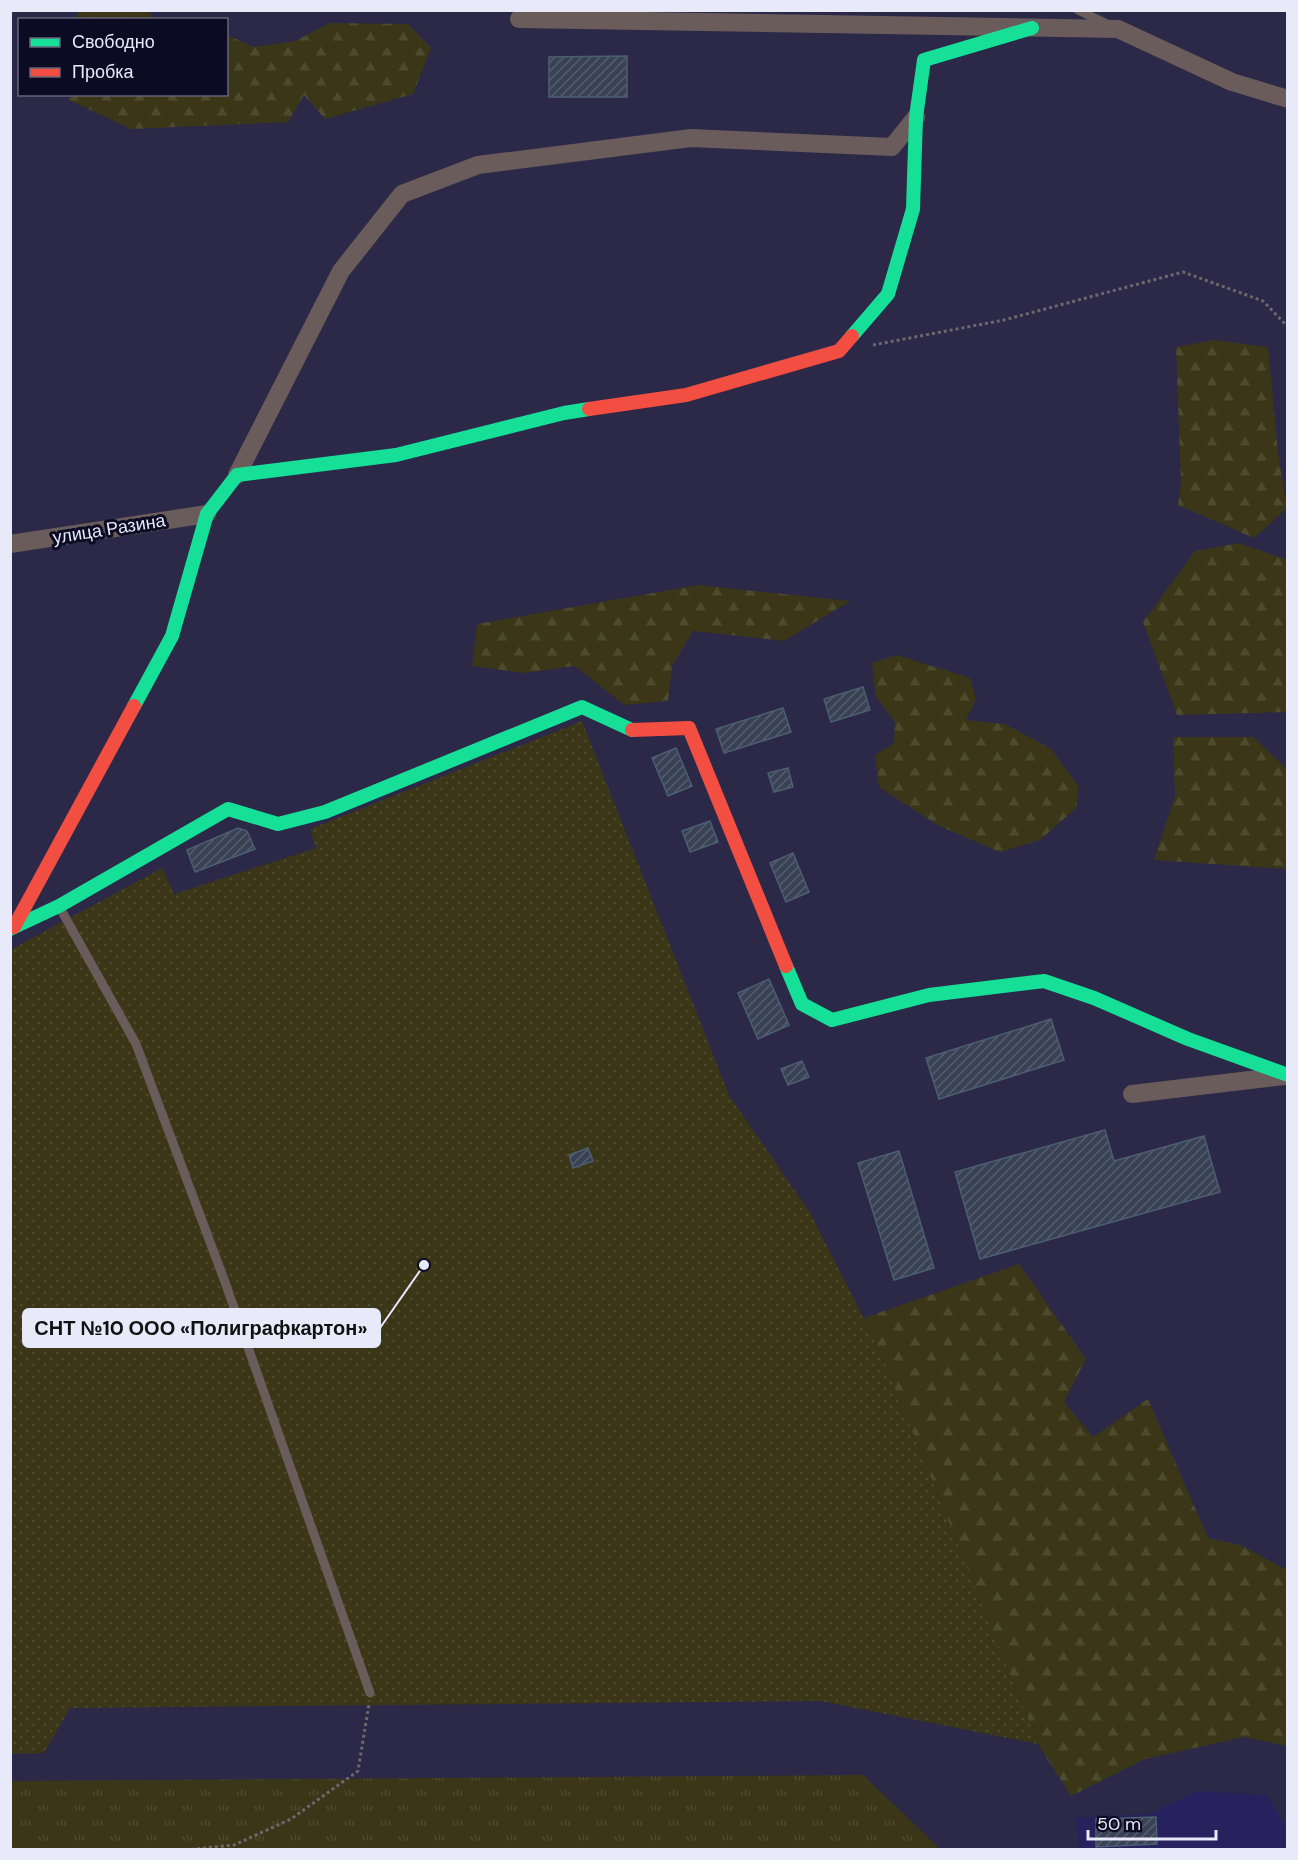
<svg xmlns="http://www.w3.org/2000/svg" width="1298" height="1860" viewBox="0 0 1298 1860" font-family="'DM Sans',sans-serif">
	<defs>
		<pattern id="grass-tufts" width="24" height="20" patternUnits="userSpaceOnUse" patternTransform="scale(1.5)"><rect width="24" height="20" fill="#3b3617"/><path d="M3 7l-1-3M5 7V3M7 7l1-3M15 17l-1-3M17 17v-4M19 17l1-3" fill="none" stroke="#4e4a2e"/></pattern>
		<pattern id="forest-firs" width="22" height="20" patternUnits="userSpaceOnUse" patternTransform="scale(1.5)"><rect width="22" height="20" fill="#3b3617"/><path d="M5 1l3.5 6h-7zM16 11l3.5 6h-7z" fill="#4e4a2e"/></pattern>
		<pattern id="garden-dots" width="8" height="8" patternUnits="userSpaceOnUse" patternTransform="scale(1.5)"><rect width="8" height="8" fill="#3b3617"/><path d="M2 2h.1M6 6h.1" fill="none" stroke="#4e4a2e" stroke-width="1.8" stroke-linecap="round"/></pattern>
		<pattern id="building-hatch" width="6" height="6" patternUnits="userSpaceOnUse" patternTransform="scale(1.5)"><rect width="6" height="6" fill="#394254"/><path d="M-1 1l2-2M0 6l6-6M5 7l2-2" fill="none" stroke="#565d6d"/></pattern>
	</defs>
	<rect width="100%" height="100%" fill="#2b2848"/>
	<path fill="#27215e" d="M 1197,1791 L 1267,1795 L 1285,1826 L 1287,1826 L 1287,1849 L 1079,1849 L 1076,1818 L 1150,1814 Z"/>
	<path fill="url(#grass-tufts)" d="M 863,1775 L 940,1849 L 11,1849 L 11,1781 Z"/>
	<path fill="url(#forest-firs)" d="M 80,10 L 147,11 L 156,19 L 74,19 Z
		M 330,23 L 408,24 L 431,48 L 413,94 L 325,119 L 304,95 L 288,122 L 131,129 L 67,99 L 81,94 L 226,94 L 227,35 L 254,47 L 295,41 Z
		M 1214,340 L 1268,347 L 1278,453 L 1287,508 L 1254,538 L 1178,505 L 1181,483 L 1176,347 Z
		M 1239,543 L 1287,560 L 1287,712 L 1177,715 L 1143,622 L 1195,551 Z
		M 698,585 L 850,601 L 784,641 L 693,631 L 672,666 L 668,701 L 624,705 L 575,666 L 524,673 L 472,666 L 477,624 Z
		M 897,655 L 970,678 L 976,699 L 966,720 L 1005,724 L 1051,749 L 1079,787 L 1076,808 L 1040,840 L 1000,852 L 939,826 L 879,787 L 875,755 L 894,743 L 895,722 L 876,697 L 872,663 Z
		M 1173,737 L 1253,737 L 1287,769 L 1287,869 L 1154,860 L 1175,796 Z
		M 1019,1264 L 1086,1359 L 1064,1402 L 1093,1437 L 1148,1399 L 1208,1538 L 1240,1545 L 1287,1570 L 1287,1746 L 1244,1737 L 1145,1759 L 1071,1796 L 1038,1744 L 878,1346 L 864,1318 Z"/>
	<path fill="url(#garden-dots)" d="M 582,721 L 729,1095 L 810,1213 L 878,1346 L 1038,1744 L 821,1701 L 70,1708 L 44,1753 L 11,1754 L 10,950 L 162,868 L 174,894 L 316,848 L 310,829 Z"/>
	<path fill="url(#building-hatch)" stroke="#4c5e72" stroke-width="1.5" d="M 627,56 L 627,97 L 549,97 L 549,57 Z
		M 863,687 L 870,710 L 831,722 L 824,699 Z
		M 783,708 L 791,732 L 724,753 L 716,729 Z
		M 676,748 L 692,786 L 668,796 L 652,758 Z
		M 788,768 L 793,787 L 774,792 L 768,773 Z
		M 710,821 L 718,842 L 690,852 L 682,831 Z
		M 238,828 L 247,831 L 255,849 L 195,872 L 187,850 Z
		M 793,853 L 809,892 L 786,902 L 770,863 Z
		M 769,979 L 789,1025 L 758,1039 L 738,993 Z
		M 1051,1019 L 1064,1060 L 939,1099 L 926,1058 Z
		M 802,1061 L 809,1077 L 788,1085 L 781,1069 Z
		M 1105,1130 L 1114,1161 L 1204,1136 L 1220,1192 L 980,1259 L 955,1172 Z
		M 588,1148 L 593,1161 L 573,1168 L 569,1155 Z
		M 899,1151 L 934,1268 L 894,1280 L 858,1163 Z
		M 1156,1817 L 1157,1844 L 1096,1847 L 1096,1819 Z"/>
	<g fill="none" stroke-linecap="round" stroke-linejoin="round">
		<path stroke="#70676d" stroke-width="3" stroke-dasharray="3 3" stroke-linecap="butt" d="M 873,345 L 1004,320 L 1183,272 L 1263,301 L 1288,327
			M 185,1850 L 234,1845 L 291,1819 L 358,1771 L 369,1704"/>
		<path stroke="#6a5c5b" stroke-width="9" d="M 1078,10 L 1107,24
			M 60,908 L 136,1044 L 225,1282 L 370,1693"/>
		<path stroke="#6a5c5b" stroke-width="18" d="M 519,19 L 1118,29 L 1232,82 L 1288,99
			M 237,475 L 341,271 L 402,194 L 478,165 L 691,138 L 892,147 L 916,117
			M 10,544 L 207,514
			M 1132,1094 L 1284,1076"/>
		<path stroke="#16e098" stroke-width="14" d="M 852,336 L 888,294 L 913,209 L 916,117 L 924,60 L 1032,28
			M 134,706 L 172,636 L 207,514 L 237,475 L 396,455 L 564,413 L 589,409
			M 10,929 L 59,906 L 228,809 L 278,824 L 325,812 L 582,707 L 632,730
			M 786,966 L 802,1004 L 832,1020 L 929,995 L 1044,981 L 1094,998 L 1188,1039 L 1288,1075"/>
		<path stroke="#f24e42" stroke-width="14" d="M 589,409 L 686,395 L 839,351 L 852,336
			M 632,730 L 689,728 L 786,966
			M 14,927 L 134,706"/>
	</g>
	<g text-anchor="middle" stroke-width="6" stroke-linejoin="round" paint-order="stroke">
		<g font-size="18" fill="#e8eaf9" stroke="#0c0b24">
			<text transform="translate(109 529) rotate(-9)" y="6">улица Разина</text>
		</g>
	</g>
	<path fill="none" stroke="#e8eaf9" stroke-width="2" d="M424 1265L380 1328"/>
	<circle fill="#e8eaf9" stroke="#0c0b24" stroke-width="2" cx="424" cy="1265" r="6"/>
	<rect fill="#e8eaf9" stroke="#e8eaf9" stroke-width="2" x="23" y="1309" width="357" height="38" rx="6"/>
	<g font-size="20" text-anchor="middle" font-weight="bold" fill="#111">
		<text x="201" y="1335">СНТ №10 ООО «Полиграфкартон»</text>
	</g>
	<rect width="1298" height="1860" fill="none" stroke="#e8eaf9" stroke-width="24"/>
	<rect x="18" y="18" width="210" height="78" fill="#0c0b24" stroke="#646479" stroke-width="1.5"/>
	<rect x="30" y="38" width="30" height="9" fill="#16e098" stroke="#646479" stroke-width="1.5"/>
	<text x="72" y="48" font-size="18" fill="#e8eaf9">Свободно</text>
	<rect x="30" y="68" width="30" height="9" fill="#f24e42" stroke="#646479" stroke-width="1.5"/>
	<text x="72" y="78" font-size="18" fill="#e8eaf9">Пробка</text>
	<path d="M1088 1830v9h128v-9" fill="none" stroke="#e8eaf9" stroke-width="3"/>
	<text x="1097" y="1830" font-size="18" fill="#e8eaf9" stroke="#0c0b24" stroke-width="4.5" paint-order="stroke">50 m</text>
</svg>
